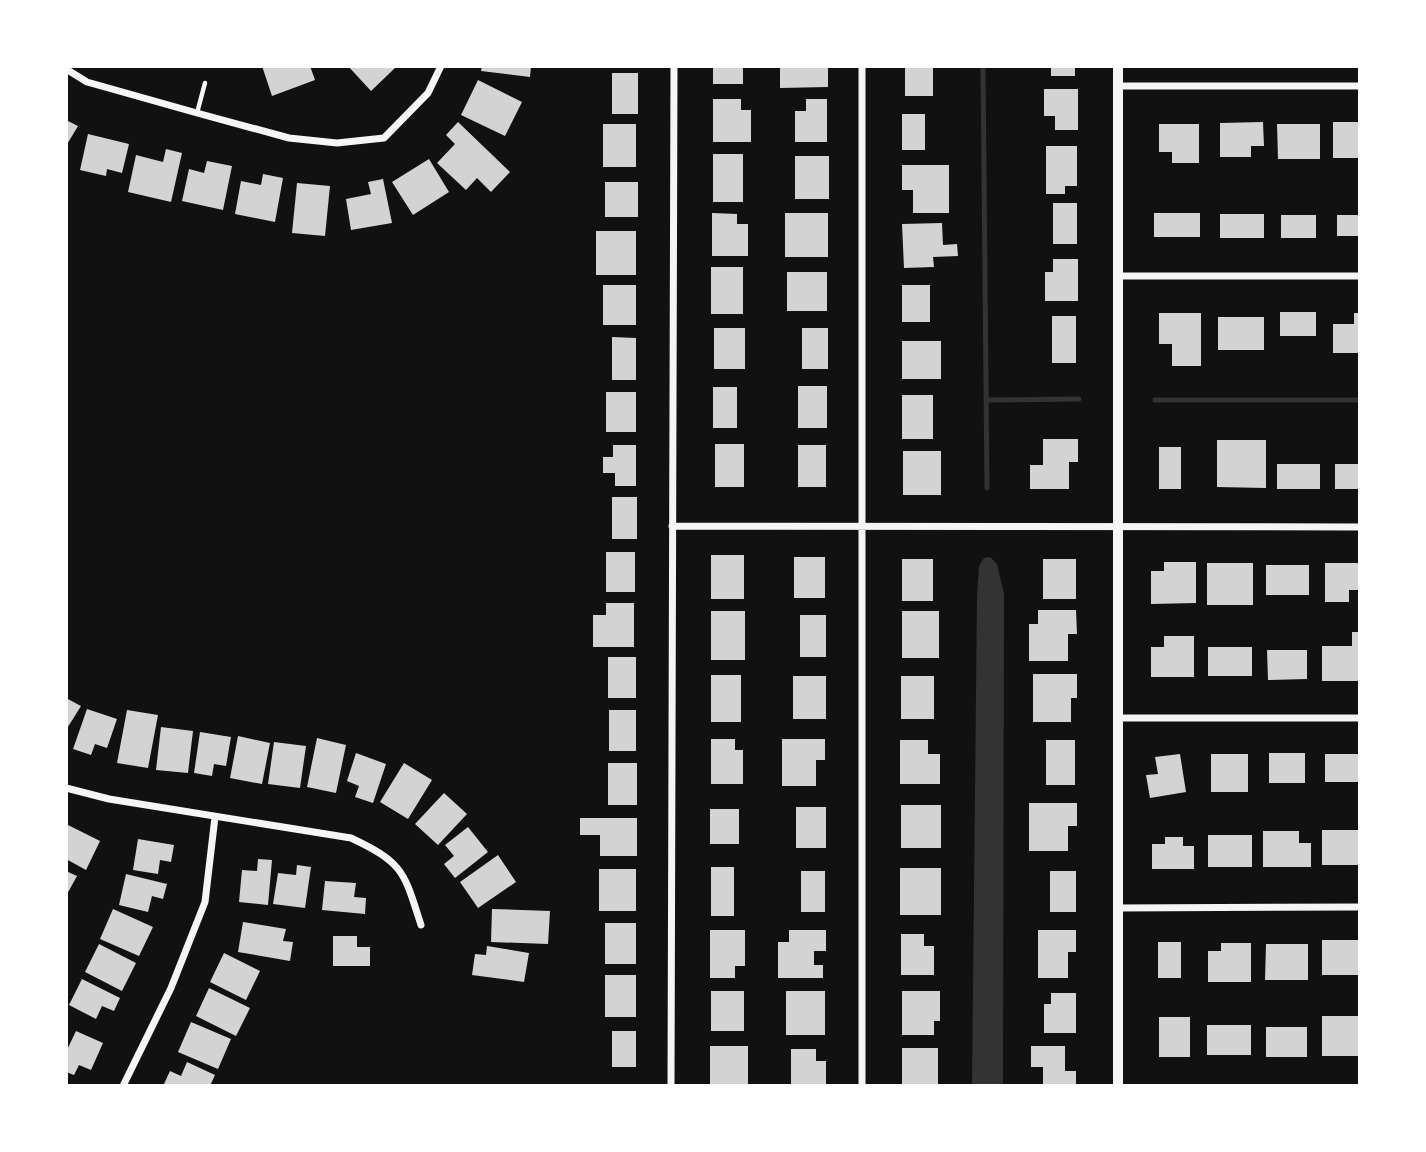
<svg xmlns="http://www.w3.org/2000/svg" width="1426" height="1152" viewBox="0 0 1426 1152" font-family="Roboto,sans-serif">
	<rect width="100%" height="100%" fill="#111"/>
	<path fill="#333" d="M 990,557 L 997,564 L 1004,594 L 1003,1085 L 972,1086 L 977,597 L 979,566 L 984,558 Z"/>
	<g fill="none" stroke-linecap="round" stroke-linejoin="round">
		<path stroke="#333" stroke-width="5" d="M 983,66 L 987,488
			M 987,400 L 1079,399
			M 1155,400 L 1360,400"/>
	</g>
	<path fill="#d3d3d3" d="M 262,66 L 310,66 L 315,80 L 272,96 Z
		M 348,66 L 394,66 L 395,68 L 371,91 Z
		M 482,66 L 531,66 L 530,77 L 481,71 Z
		M 713,66 L 743,66 L 743,84 L 713,84 Z
		M 780,66 L 828,66 L 828,87 L 780,88 Z
		M 905,66 L 933,66 L 933,96 L 905,96 Z
		M 1051,66 L 1075,66 L 1075,76 L 1051,76 Z
		M 612,73 L 638,73 L 638,114 L 612,114 Z
		M 478,80 L 522,102 L 505,136 L 461,115 Z
		M 1044,89 L 1078,89 L 1078,130 L 1055,130 L 1055,116 L 1044,116 Z
		M 713,99 L 741,99 L 741,110 L 751,110 L 751,142 L 713,142 Z
		M 806,99 L 827,99 L 827,142 L 795,142 L 795,111 L 806,111 Z
		M 902,114 L 925,114 L 925,150 L 902,150 Z
		M 66,120 L 78,126 L 66,146 Z
		M 458,122 L 510,172 L 491,192 L 477,178 L 466,190 L 437,163 L 455,144 L 446,135 Z
		M 1263,122 L 1264,146 L 1251,146 L 1251,157 L 1220,157 L 1220,123 Z
		M 1333,122 L 1360,122 L 1360,158 L 1333,158 Z
		M 603,124 L 636,124 L 636,167 L 603,167 Z
		M 1159,124 L 1199,124 L 1199,163 L 1172,163 L 1172,152 L 1159,152 Z
		M 1277,124 L 1320,124 L 1320,159 L 1278,159 Z
		M 88,134 L 129,144 L 122,173 L 107,169 L 106,176 L 80,170 Z
		M 1046,146 L 1077,146 L 1077,186 L 1065,186 L 1065,194 L 1046,194 Z
		M 166,149 L 182,153 L 171,202 L 128,192 L 136,155 L 163,162 Z
		M 713,154 L 743,154 L 743,202 L 713,202 Z
		M 795,156 L 829,156 L 829,199 L 795,199 Z
		M 429,159 L 449,192 L 413,215 L 392,182 Z
		M 207,161 L 232,166 L 223,210 L 182,201 L 189,169 L 204,173 Z
		M 902,165 L 949,165 L 949,213 L 913,213 L 913,190 L 902,190 Z
		M 263,174 L 283,178 L 275,222 L 235,214 L 241,181 L 261,185 Z
		M 383,179 L 392,223 L 351,230 L 346,199 L 371,194 L 368,182 Z
		M 605,182 L 638,182 L 638,217 L 605,217 Z
		M 297,183 L 330,186 L 325,236 L 292,233 Z
		M 1053,203 L 1077,203 L 1077,244 L 1053,244 Z
		M 712,213 L 737,214 L 737,224 L 748,224 L 748,256 L 712,256 Z
		M 785,213 L 828,213 L 828,257 L 785,257 Z
		M 1154,213 L 1200,213 L 1200,237 L 1154,237 Z
		M 1220,214 L 1264,214 L 1264,238 L 1220,238 Z
		M 1281,215 L 1316,215 L 1316,238 L 1281,238 Z
		M 1337,215 L 1360,215 L 1360,236 L 1337,236 Z
		M 942,223 L 943,245 L 957,244 L 958,256 L 933,257 L 934,267 L 904,268 L 902,224 Z
		M 596,231 L 636,231 L 636,275 L 596,275 Z
		M 1053,259 L 1078,259 L 1078,301 L 1045,301 L 1045,272 L 1053,272 Z
		M 711,267 L 743,267 L 743,314 L 711,314 Z
		M 787,272 L 827,272 L 827,311 L 787,311 Z
		M 603,285 L 636,285 L 636,325 L 603,325 Z
		M 902,285 L 930,285 L 930,322 L 902,322 Z
		M 1280,312 L 1316,312 L 1316,336 L 1280,336 Z
		M 1159,313 L 1201,313 L 1201,366 L 1172,366 L 1172,344 L 1159,344 Z
		M 1354,313 L 1360,313 L 1360,353 L 1333,353 L 1333,324 L 1354,324 Z
		M 1052,316 L 1076,316 L 1076,363 L 1052,363 Z
		M 1218,317 L 1264,317 L 1264,350 L 1218,350 Z
		M 714,328 L 745,328 L 745,369 L 714,369 Z
		M 802,328 L 828,328 L 828,369 L 802,369 Z
		M 612,337 L 636,338 L 636,380 L 612,380 Z
		M 902,341 L 941,341 L 941,379 L 902,379 Z
		M 798,386 L 827,386 L 827,428 L 798,428 Z
		M 713,387 L 737,387 L 737,428 L 713,428 Z
		M 606,392 L 636,392 L 636,432 L 606,432 Z
		M 902,395 L 933,395 L 933,439 L 902,439 Z
		M 1043,439 L 1078,439 L 1078,462 L 1069,462 L 1069,489 L 1030,489 L 1030,465 L 1043,465 Z
		M 1217,440 L 1266,440 L 1266,488 L 1217,487 Z
		M 715,444 L 744,444 L 744,487 L 715,487 Z
		M 613,445 L 636,445 L 636,486 L 615,486 L 615,473 L 603,473 L 603,457 L 613,457 Z
		M 798,445 L 826,445 L 826,487 L 798,487 Z
		M 1159,447 L 1181,447 L 1181,489 L 1159,489 Z
		M 903,451 L 941,451 L 941,495 L 903,495 Z
		M 1277,464 L 1320,464 L 1320,489 L 1277,489 Z
		M 1335,464 L 1360,464 L 1360,489 L 1335,489 Z
		M 612,497 L 637,497 L 637,539 L 612,539 Z
		M 606,552 L 635,552 L 635,592 L 606,592 Z
		M 711,555 L 744,555 L 744,599 L 711,599 Z
		M 794,557 L 825,557 L 825,598 L 794,598 Z
		M 902,559 L 933,559 L 933,601 L 902,601 Z
		M 1043,559 L 1076,559 L 1076,599 L 1043,599 Z
		M 1164,562 L 1196,562 L 1196,603 L 1151,604 L 1151,571 L 1164,571 Z
		M 1207,563 L 1253,563 L 1253,605 L 1207,605 Z
		M 1325,563 L 1360,563 L 1360,590 L 1349,590 L 1349,602 L 1325,602 Z
		M 1266,565 L 1309,565 L 1309,595 L 1266,595 Z
		M 606,603 L 634,603 L 634,647 L 593,647 L 593,615 L 606,615 Z
		M 1038,610 L 1076,610 L 1077,634 L 1068,634 L 1068,661 L 1029,661 L 1029,624 L 1038,624 Z
		M 711,611 L 745,611 L 745,660 L 711,660 Z
		M 902,611 L 939,611 L 939,658 L 902,658 Z
		M 800,615 L 826,615 L 826,657 L 800,657 Z
		M 1352,632 L 1360,632 L 1360,681 L 1322,681 L 1322,646 L 1352,646 Z
		M 1164,636 L 1194,636 L 1194,677 L 1151,677 L 1151,647 L 1164,647 Z
		M 1208,647 L 1252,647 L 1252,676 L 1208,676 Z
		M 1267,650 L 1307,650 L 1307,679 L 1268,680 Z
		M 608,657 L 636,657 L 636,698 L 608,698 Z
		M 1033,674 L 1077,674 L 1077,698 L 1071,698 L 1071,722 L 1033,722 Z
		M 711,675 L 741,675 L 741,722 L 711,722 Z
		M 793,676 L 826,676 L 826,719 L 793,719 Z
		M 901,676 L 934,676 L 934,719 L 901,719 Z
		M 66,698 L 81,706 L 66,730 Z
		M 87,709 L 117,719 L 107,748 L 95,744 L 91,755 L 73,749 Z
		M 127,710 L 158,715 L 148,768 L 117,763 Z
		M 609,710 L 636,710 L 636,751 L 609,751 Z
		M 161,727 L 193,731 L 188,773 L 156,770 Z
		M 200,732 L 231,737 L 226,766 L 214,764 L 212,776 L 194,773 Z
		M 238,736 L 270,743 L 262,784 L 230,778 Z
		M 317,738 L 346,745 L 336,793 L 307,787 Z
		M 711,739 L 735,739 L 735,750 L 743,750 L 743,784 L 711,784 Z
		M 782,739 L 825,739 L 825,760 L 816,760 L 816,786 L 782,786 Z
		M 900,740 L 928,740 L 928,754 L 940,754 L 940,784 L 900,784 Z
		M 1046,740 L 1075,740 L 1075,785 L 1046,785 Z
		M 274,742 L 306,746 L 300,788 L 268,784 Z
		M 356,753 L 386,764 L 373,803 L 355,797 L 359,786 L 347,781 Z
		M 1269,753 L 1305,753 L 1305,783 L 1269,783 Z
		M 1180,754 L 1186,792 L 1150,798 L 1146,775 L 1158,774 L 1155,757 Z
		M 1211,754 L 1248,754 L 1248,792 L 1211,792 Z
		M 1325,754 L 1360,754 L 1360,782 L 1325,782 Z
		M 404,763 L 432,780 L 408,819 L 380,802 Z
		M 608,763 L 637,763 L 637,805 L 608,805 Z
		M 444,793 L 467,814 L 438,845 L 415,824 Z
		M 1029,803 L 1077,803 L 1077,826 L 1068,826 L 1068,851 L 1029,851 Z
		M 901,805 L 941,805 L 941,848 L 901,848 Z
		M 796,807 L 826,807 L 826,848 L 796,848 Z
		M 710,809 L 739,809 L 739,844 L 710,844 Z
		M 580,818 L 637,818 L 637,856 L 600,856 L 600,835 L 580,835 Z
		M 66,824 L 100,841 L 86,870 L 66,859 Z
		M 468,827 L 488,852 L 455,878 L 444,864 L 454,856 L 445,845 Z
		M 1322,830 L 1360,830 L 1360,865 L 1322,865 Z
		M 1263,831 L 1299,831 L 1299,843 L 1311,843 L 1311,867 L 1263,867 Z
		M 1208,835 L 1252,835 L 1252,867 L 1208,867 Z
		M 1165,837 L 1183,837 L 1183,846 L 1194,846 L 1194,869 L 1152,869 L 1152,844 L 1165,844 Z
		M 138,839 L 174,845 L 171,862 L 160,860 L 158,874 L 133,870 Z
		M 498,855 L 516,882 L 478,908 L 460,882 Z
		M 258,859 L 272,860 L 268,905 L 239,902 L 242,870 L 257,871 Z
		M 297,865 L 311,867 L 305,908 L 273,904 L 278,873 L 296,875 Z
		M 711,867 L 734,867 L 734,916 L 711,916 Z
		M 900,868 L 941,868 L 941,915 L 900,915 Z
		M 599,869 L 636,869 L 636,911 L 599,911 Z
		M 66,871 L 77,876 L 66,896 Z
		M 801,871 L 825,871 L 825,912 L 801,912 Z
		M 1050,871 L 1076,871 L 1076,912 L 1050,912 Z
		M 126,874 L 167,884 L 163,899 L 152,896 L 148,912 L 119,905 Z
		M 325,881 L 356,883 L 354,897 L 366,898 L 365,914 L 322,910 Z
		M 113,909 L 153,927 L 139,956 L 100,939 Z
		M 492,909 L 550,911 L 548,944 L 491,942 Z
		M 243,922 L 286,929 L 283,941 L 293,942 L 290,961 L 238,952 Z
		M 605,923 L 636,923 L 636,964 L 605,964 Z
		M 710,930 L 745,930 L 745,966 L 735,966 L 735,978 L 710,978 Z
		M 789,930 L 826,930 L 826,951 L 814,951 L 814,965 L 823,965 L 823,978 L 778,978 L 778,942 L 789,942 Z
		M 1038,930 L 1076,930 L 1076,952 L 1068,952 L 1068,978 L 1038,978 Z
		M 901,934 L 924,934 L 924,946 L 934,946 L 934,975 L 901,975 Z
		M 333,936 L 357,936 L 357,947 L 370,947 L 370,966 L 333,966 Z
		M 1322,940 L 1360,940 L 1360,975 L 1322,975 Z
		M 1158,942 L 1181,942 L 1181,978 L 1158,978 Z
		M 1221,943 L 1251,943 L 1251,982 L 1208,982 L 1208,951 L 1221,951 Z
		M 99,944 L 136,963 L 122,991 L 85,972 Z
		M 1266,944 L 1308,944 L 1308,980 L 1265,980 Z
		M 487,946 L 529,953 L 524,982 L 472,975 L 475,954 L 486,955 Z
		M 224,953 L 260,971 L 246,1000 L 210,982 Z
		M 605,975 L 636,975 L 636,1017 L 605,1017 Z
		M 82,979 L 120,998 L 114,1011 L 102,1006 L 96,1019 L 69,1005 Z
		M 209,988 L 250,1008 L 236,1036 L 196,1016 Z
		M 711,991 L 744,991 L 744,1031 L 711,1031 Z
		M 786,991 L 825,991 L 825,1035 L 786,1035 Z
		M 902,991 L 940,991 L 940,1021 L 934,1021 L 934,1035 L 902,1035 Z
		M 1051,993 L 1076,993 L 1076,1033 L 1044,1033 L 1044,1004 L 1051,1004 Z
		M 1322,1016 L 1360,1016 L 1360,1056 L 1322,1056 Z
		M 1159,1017 L 1190,1017 L 1190,1057 L 1159,1057 Z
		M 191,1022 L 231,1039 L 218,1069 L 178,1052 Z
		M 1207,1025 L 1251,1025 L 1251,1055 L 1207,1055 Z
		M 1266,1027 L 1307,1027 L 1307,1057 L 1266,1057 Z
		M 76,1031 L 103,1043 L 91,1070 L 79,1065 L 74,1075 L 66,1072 L 66,1052 Z
		M 612,1031 L 636,1031 L 636,1067 L 612,1067 Z
		M 710,1046 L 748,1046 L 748,1086 L 710,1086 Z
		M 1031,1046 L 1065,1046 L 1065,1071 L 1076,1071 L 1076,1086 L 1043,1086 L 1043,1067 L 1031,1067 Z
		M 902,1048 L 938,1048 L 938,1086 L 902,1086 Z
		M 791,1049 L 816,1049 L 816,1061 L 826,1061 L 826,1086 L 791,1086 Z
		M 187,1062 L 215,1075 L 210,1086 L 163,1086 L 170,1071 L 181,1076 Z"/>
	<g fill="none" stroke-linecap="round" stroke-linejoin="round">
		<path stroke="#f5f5f5" stroke-width="4.5" d="M 197,113 L 205,83"/>
		<path stroke="#f5f5f5" stroke-width="7" d="M 862,66 L 862,1086
			M 66,69 L 87,82 L 197,113 L 289,138 L 337,143 L 384,138 L 428,93 L 441,66
			M 1119,86 L 1360,86
			M 1118,276 L 1360,276
			M 672,526 L 1360,527
			M 1117,718 L 1360,718
			M 66,788 L 109,799 L 351,838 C 404,863 404,872 421,925
			M 1117,908 L 1360,907
			M 123,1086 L 171,988 L 205,902 L 215,817
			M 671,1086 L 674,66"/>
		<path stroke="#f5f5f5" stroke-width="10" d="M 1118,66 L 1118,1086"/>
	</g>
	<rect width="1426" height="1152" fill="none" stroke="#ffffff" stroke-width="136"/>
</svg>
